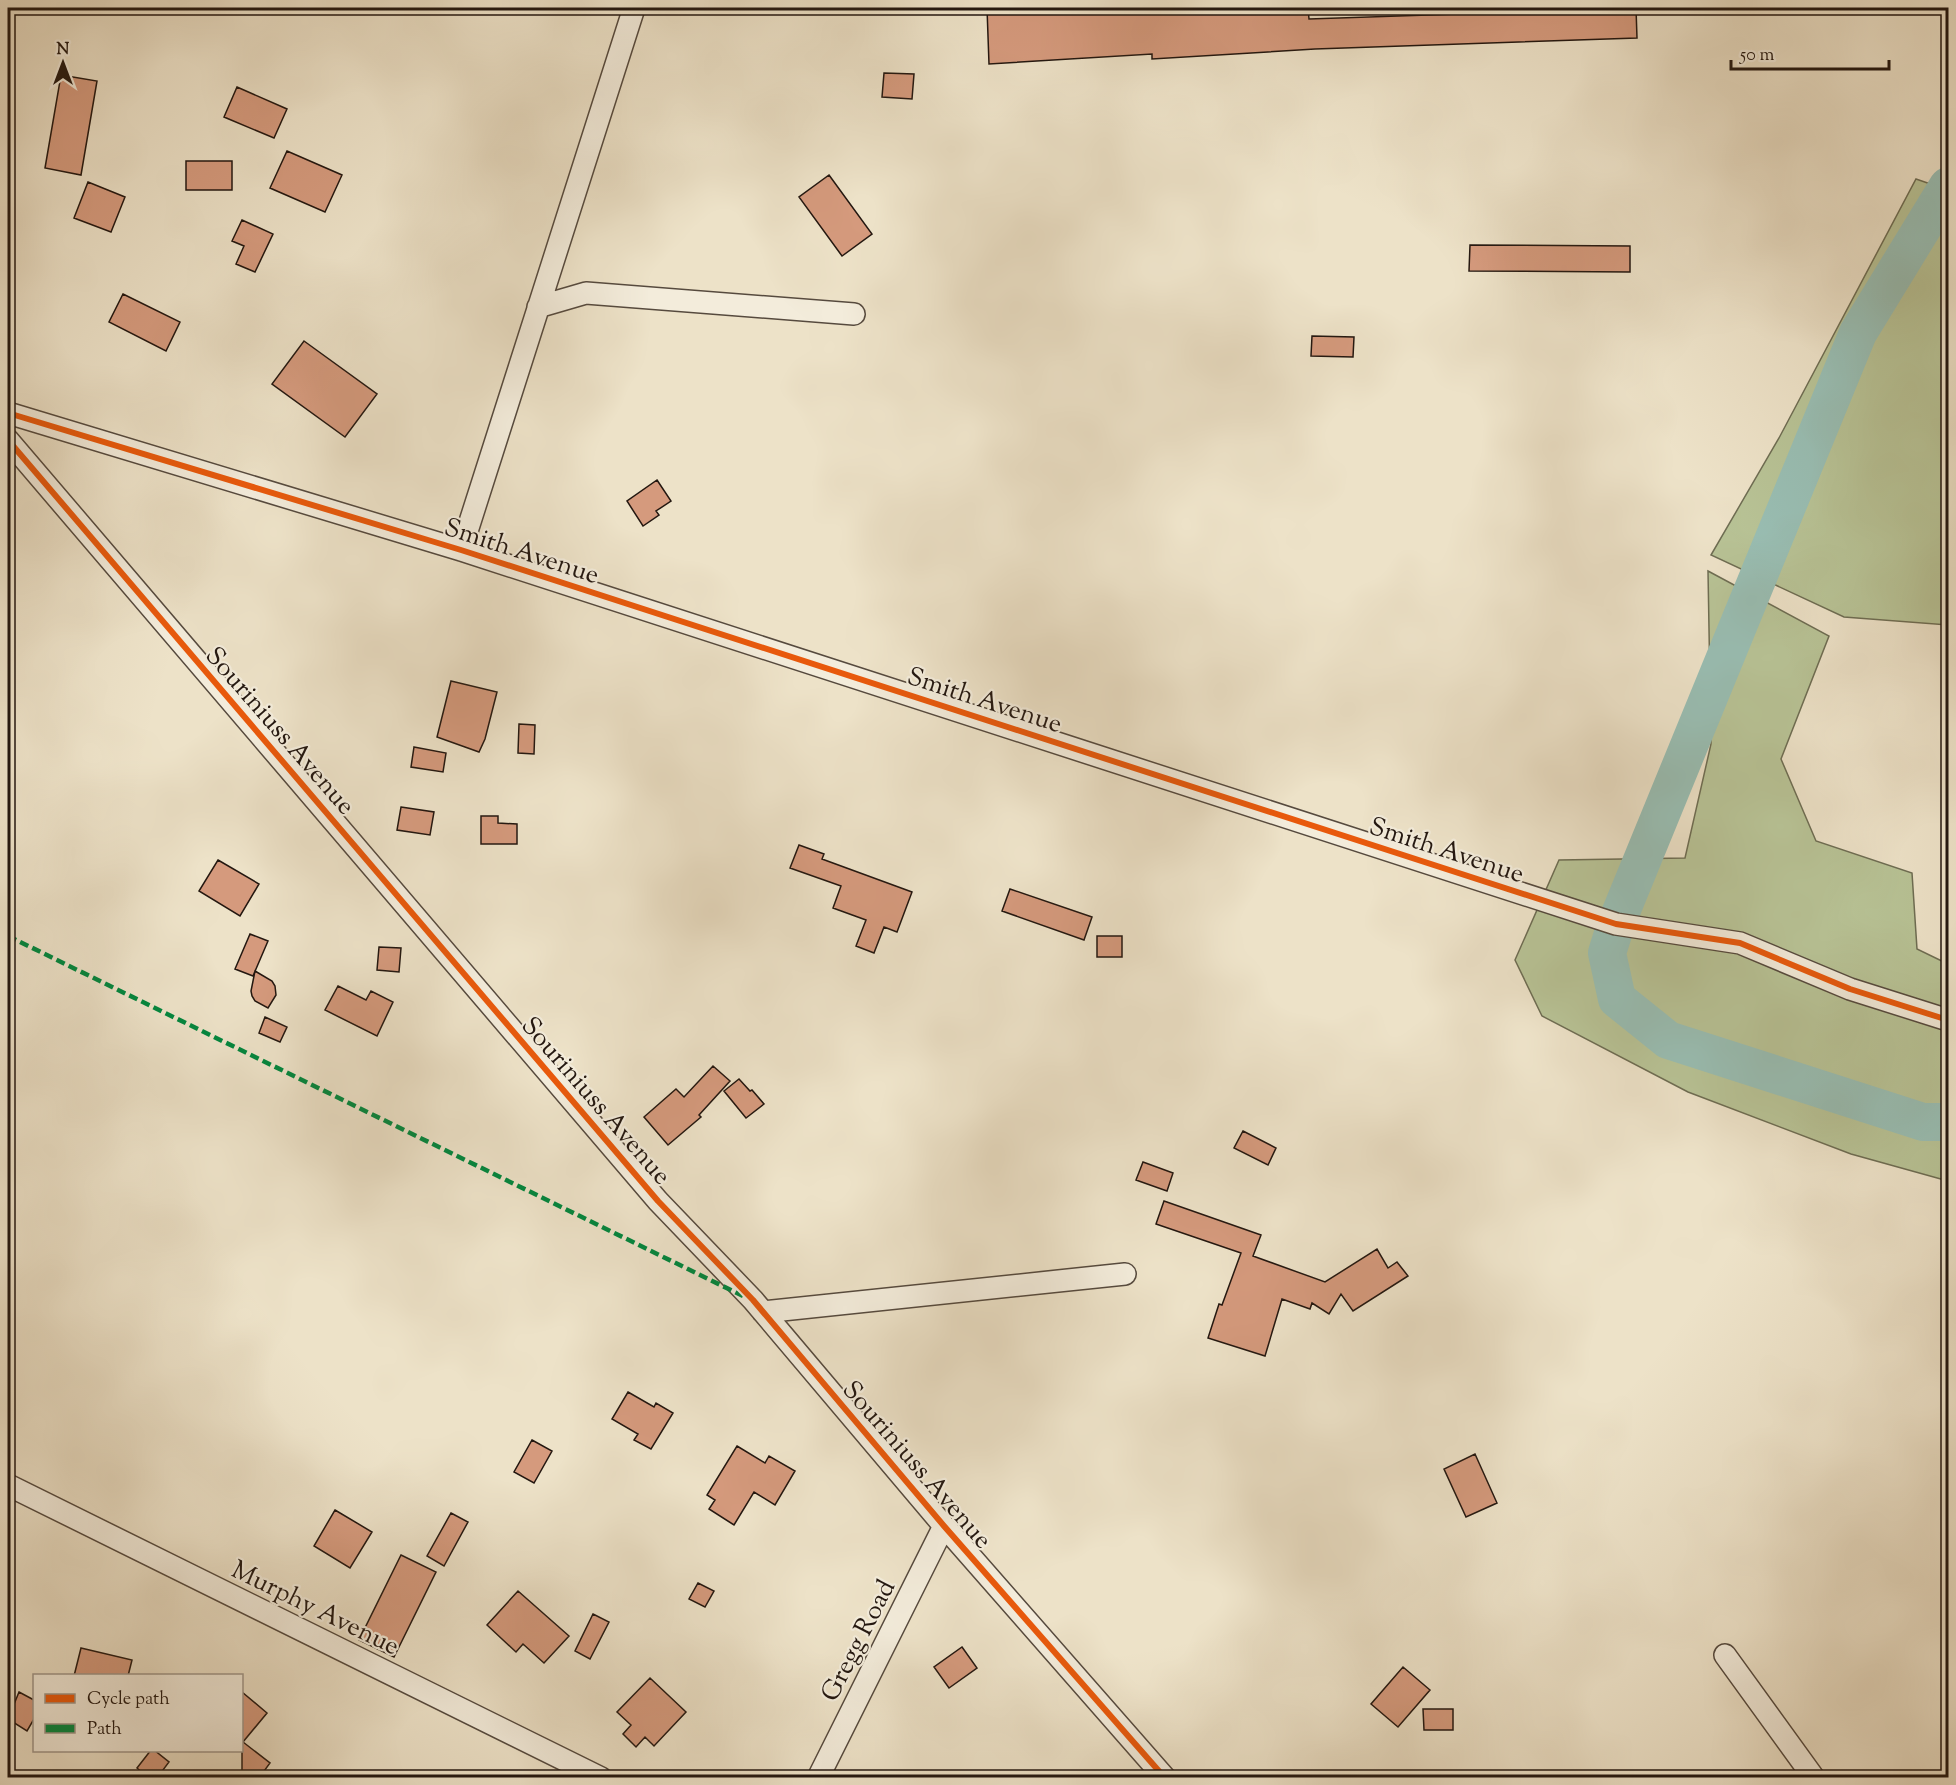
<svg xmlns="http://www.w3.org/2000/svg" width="1956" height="1785" viewBox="0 0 1956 1785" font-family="'Sorts Mill Goudy',serif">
	<rect width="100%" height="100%" fill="#ede2c8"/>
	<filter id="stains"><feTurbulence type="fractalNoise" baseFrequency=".00333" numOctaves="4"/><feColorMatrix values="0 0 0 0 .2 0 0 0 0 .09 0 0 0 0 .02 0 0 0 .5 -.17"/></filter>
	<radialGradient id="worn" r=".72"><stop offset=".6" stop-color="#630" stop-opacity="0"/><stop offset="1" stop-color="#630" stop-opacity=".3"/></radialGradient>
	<path fill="#b8c396" stroke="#6e6d53" stroke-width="1.5" d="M 1916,179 L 1948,190 L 1948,625 L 1844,617 L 1711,555 L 1779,438 Z
		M 1708,571 L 1829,636 L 1781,759 L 1816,841 L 1912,873 L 1917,949 L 1948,964 L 1948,1181 L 1851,1154 L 1688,1092 L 1542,1016 L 1515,960 L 1559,860 L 1685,858 L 1711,744 Z"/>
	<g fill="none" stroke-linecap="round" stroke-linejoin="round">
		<path stroke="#99beb3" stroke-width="38" d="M 1948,186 L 1858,333 L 1616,924 L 1607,953 L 1617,999 L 1668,1040 L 1923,1122 L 1948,1122"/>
	</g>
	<path fill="#d59a7d" stroke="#231710" stroke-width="1.5" d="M 987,8 L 1308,8 L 1309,19 L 1636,8 L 1637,38 L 1315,49 L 1152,59 L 1152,54 L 989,64 Z
		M 884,73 L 914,74 L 912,99 L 882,97 Z
		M 61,75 L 97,81 L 81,175 L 45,168 Z
		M 237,87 L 287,109 L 274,138 L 224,117 Z
		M 287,151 L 342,175 L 325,212 L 270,188 Z
		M 186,161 L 232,161 L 232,190 L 186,190 Z
		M 829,175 L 872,234 L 842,256 L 799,197 Z
		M 88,182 L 125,197 L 111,232 L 74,218 Z
		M 242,220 L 273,234 L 255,272 L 236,264 L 244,246 L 232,241 Z
		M 1470,245 L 1630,246 L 1630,272 L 1469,271 Z
		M 123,294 L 180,322 L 166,351 L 109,322 Z
		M 1312,336 L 1354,337 L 1353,357 L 1311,356 Z
		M 304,341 L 377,394 L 345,437 L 272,384 Z
		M 657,480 L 671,501 L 656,511 L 659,515 L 643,526 L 627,501 Z
		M 451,681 L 497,692 L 485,739 L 479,752 L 437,737 Z
		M 519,724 L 535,725 L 534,754 L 518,753 Z
		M 414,747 L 446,753 L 443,772 L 411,767 Z
		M 401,807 L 434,812 L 430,835 L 397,830 Z
		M 481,816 L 498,816 L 498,823 L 517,824 L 517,844 L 481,844 Z
		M 799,845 L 824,854 L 822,859 L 912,892 L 897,932 L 884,927 L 874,953 L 856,946 L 866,920 L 833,908 L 841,886 L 790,868 Z
		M 218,860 L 259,884 L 240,916 L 199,891 Z
		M 1010,889 L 1092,917 L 1084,940 L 1002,911 Z
		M 250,934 L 268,941 L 253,976 L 235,969 Z
		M 1097,936 L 1122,936 L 1122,957 L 1097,957 Z
		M 379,947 L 401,948 L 399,972 L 377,970 Z
		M 255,971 L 272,981 L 275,986 L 276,995 L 268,1008 L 255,1001 L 252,996 L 251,991 Z
		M 338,986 L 366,1000 L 371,991 L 393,1002 L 377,1036 L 325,1010 Z
		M 265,1017 L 287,1027 L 280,1042 L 259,1033 Z
		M 713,1066 L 730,1081 L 699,1115 L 701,1117 L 668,1145 L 644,1117 L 676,1089 L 684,1097 Z
		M 739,1079 L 750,1091 L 752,1090 L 764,1104 L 746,1118 L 724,1091 Z
		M 1243,1131 L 1276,1148 L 1268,1165 L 1234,1148 Z
		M 1143,1162 L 1173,1173 L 1167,1191 L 1136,1180 Z
		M 1164,1201 L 1261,1235 L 1253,1256 L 1325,1282 L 1377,1249 L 1388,1268 L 1397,1262 L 1408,1276 L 1353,1311 L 1341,1294 L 1329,1314 L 1312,1303 L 1310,1309 L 1282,1299 L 1265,1356 L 1208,1338 L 1219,1304 L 1222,1305 L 1241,1253 L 1156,1224 Z
		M 628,1392 L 654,1407 L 656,1403 L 673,1413 L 651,1449 L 634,1440 L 638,1434 L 612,1419 Z
		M 532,1440 L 552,1451 L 534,1483 L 514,1472 Z
		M 737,1446 L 765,1463 L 769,1456 L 795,1471 L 775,1505 L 754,1492 L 734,1525 L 709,1509 L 715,1500 L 707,1495 Z
		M 1475,1454 L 1497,1503 L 1466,1517 L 1444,1469 Z
		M 335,1510 L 372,1532 L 350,1568 L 314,1546 Z
		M 451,1513 L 468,1522 L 444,1566 L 427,1556 Z
		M 401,1555 L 436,1572 L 394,1657 L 359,1640 Z
		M 698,1583 L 714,1591 L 705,1607 L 689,1599 Z
		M 518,1591 L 569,1636 L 544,1663 L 523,1644 L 516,1652 L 487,1625 Z
		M 593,1614 L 609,1622 L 590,1659 L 575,1651 Z
		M 962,1647 L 977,1668 L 949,1688 L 934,1667 Z
		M 81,1648 L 132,1660 L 128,1676 L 74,1676 Z
		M 1403,1667 L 1430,1690 L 1398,1727 L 1371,1704 Z
		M 650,1678 L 686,1712 L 654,1746 L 645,1737 L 636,1747 L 623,1734 L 631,1725 L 617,1712 Z
		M 19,1692 L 34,1700 L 34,1719 L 27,1731 L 8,1719 Z
		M 242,1692 L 267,1713 L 243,1742 L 270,1763 L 259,1778 L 242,1778 Z
		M 1423,1709 L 1453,1709 L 1453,1730 L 1424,1730 Z
		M 151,1750 L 154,1750 L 169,1762 L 157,1778 L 148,1778 L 137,1768 Z"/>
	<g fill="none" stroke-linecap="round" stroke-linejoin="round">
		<g stroke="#564a3e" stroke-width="24">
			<path id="minor" d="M 538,307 L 586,293 L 854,314
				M 8,413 L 461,550 L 1616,924 L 1740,943 L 1850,989 L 1948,1020
				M 8,440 L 658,1201 L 753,1300 L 944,1526 L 1165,1778
				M 461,550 L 634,8
				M 763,1312 L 1125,1274
				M 8,1485 L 601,1778
				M 1725,1655 L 1814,1778
				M 818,1778 L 944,1526"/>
		</g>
		<use href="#minor" stroke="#f3ecdb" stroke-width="21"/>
		<path stroke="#00873e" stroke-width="4.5" stroke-dasharray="9 4.5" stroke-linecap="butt" d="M 8,936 L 743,1296"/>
		<g stroke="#f3ecdb" stroke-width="10">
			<path id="cycleway" d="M 8,413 L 461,550 L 1616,924 L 1740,943 L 1850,989 L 1948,1020
				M 8,440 L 658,1201 L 753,1300 L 944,1526 L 1165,1778"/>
		</g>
		<use href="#cycleway" stroke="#e8590c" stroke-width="6"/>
	</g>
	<g text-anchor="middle" stroke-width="4.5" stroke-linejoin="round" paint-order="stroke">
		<g font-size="26" fill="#231710" stroke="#f3ecdb">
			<text transform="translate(522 550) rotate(18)" y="9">Smith Avenue</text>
			<text transform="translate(985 699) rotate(18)" y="9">Smith Avenue</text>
			<text transform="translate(281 730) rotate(49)" y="9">Souriniuss Avenue</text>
			<text transform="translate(1447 849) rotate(18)" y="9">Smith Avenue</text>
			<text transform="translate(597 1100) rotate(49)" y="9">Souriniuss Avenue</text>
			<text transform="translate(918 1464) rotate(49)" y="9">Souriniuss Avenue</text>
			<text transform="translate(316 1607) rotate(26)" y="9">Murphy Avenue</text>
			<text transform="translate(857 1640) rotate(-63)" y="9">Gregg Road</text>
		</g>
	</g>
	<rect width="1956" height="1785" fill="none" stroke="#ede2c8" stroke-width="30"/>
	<rect x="9" y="9" width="1938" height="1767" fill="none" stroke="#231710" stroke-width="3"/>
	<rect x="15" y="15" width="1926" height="1755" fill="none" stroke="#231710" stroke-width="1.5"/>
	<rect x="33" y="1674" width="210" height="78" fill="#f3ecdb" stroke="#a0978a" stroke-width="1.5"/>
	<rect x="45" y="1694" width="30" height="9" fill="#e8590c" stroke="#a0978a" stroke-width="1.5"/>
	<text x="87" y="1704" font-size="18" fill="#231710">Cycle path</text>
	<rect x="45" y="1724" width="30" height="9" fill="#00873e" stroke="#a0978a" stroke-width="1.5"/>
	<text x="87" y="1734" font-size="18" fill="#231710">Path</text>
	<g transform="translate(63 63)" stroke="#f3ecdb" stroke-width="4.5" paint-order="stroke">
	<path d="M0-4.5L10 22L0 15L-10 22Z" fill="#231710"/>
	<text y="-9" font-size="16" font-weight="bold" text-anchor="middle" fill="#231710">N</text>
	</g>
	<path d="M1731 60v9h158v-9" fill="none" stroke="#231710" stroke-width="3"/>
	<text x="1740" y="60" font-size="18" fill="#231710" stroke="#f3ecdb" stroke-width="4.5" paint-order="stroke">50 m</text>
	<rect width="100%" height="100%" filter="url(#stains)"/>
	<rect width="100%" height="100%" fill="url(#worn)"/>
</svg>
